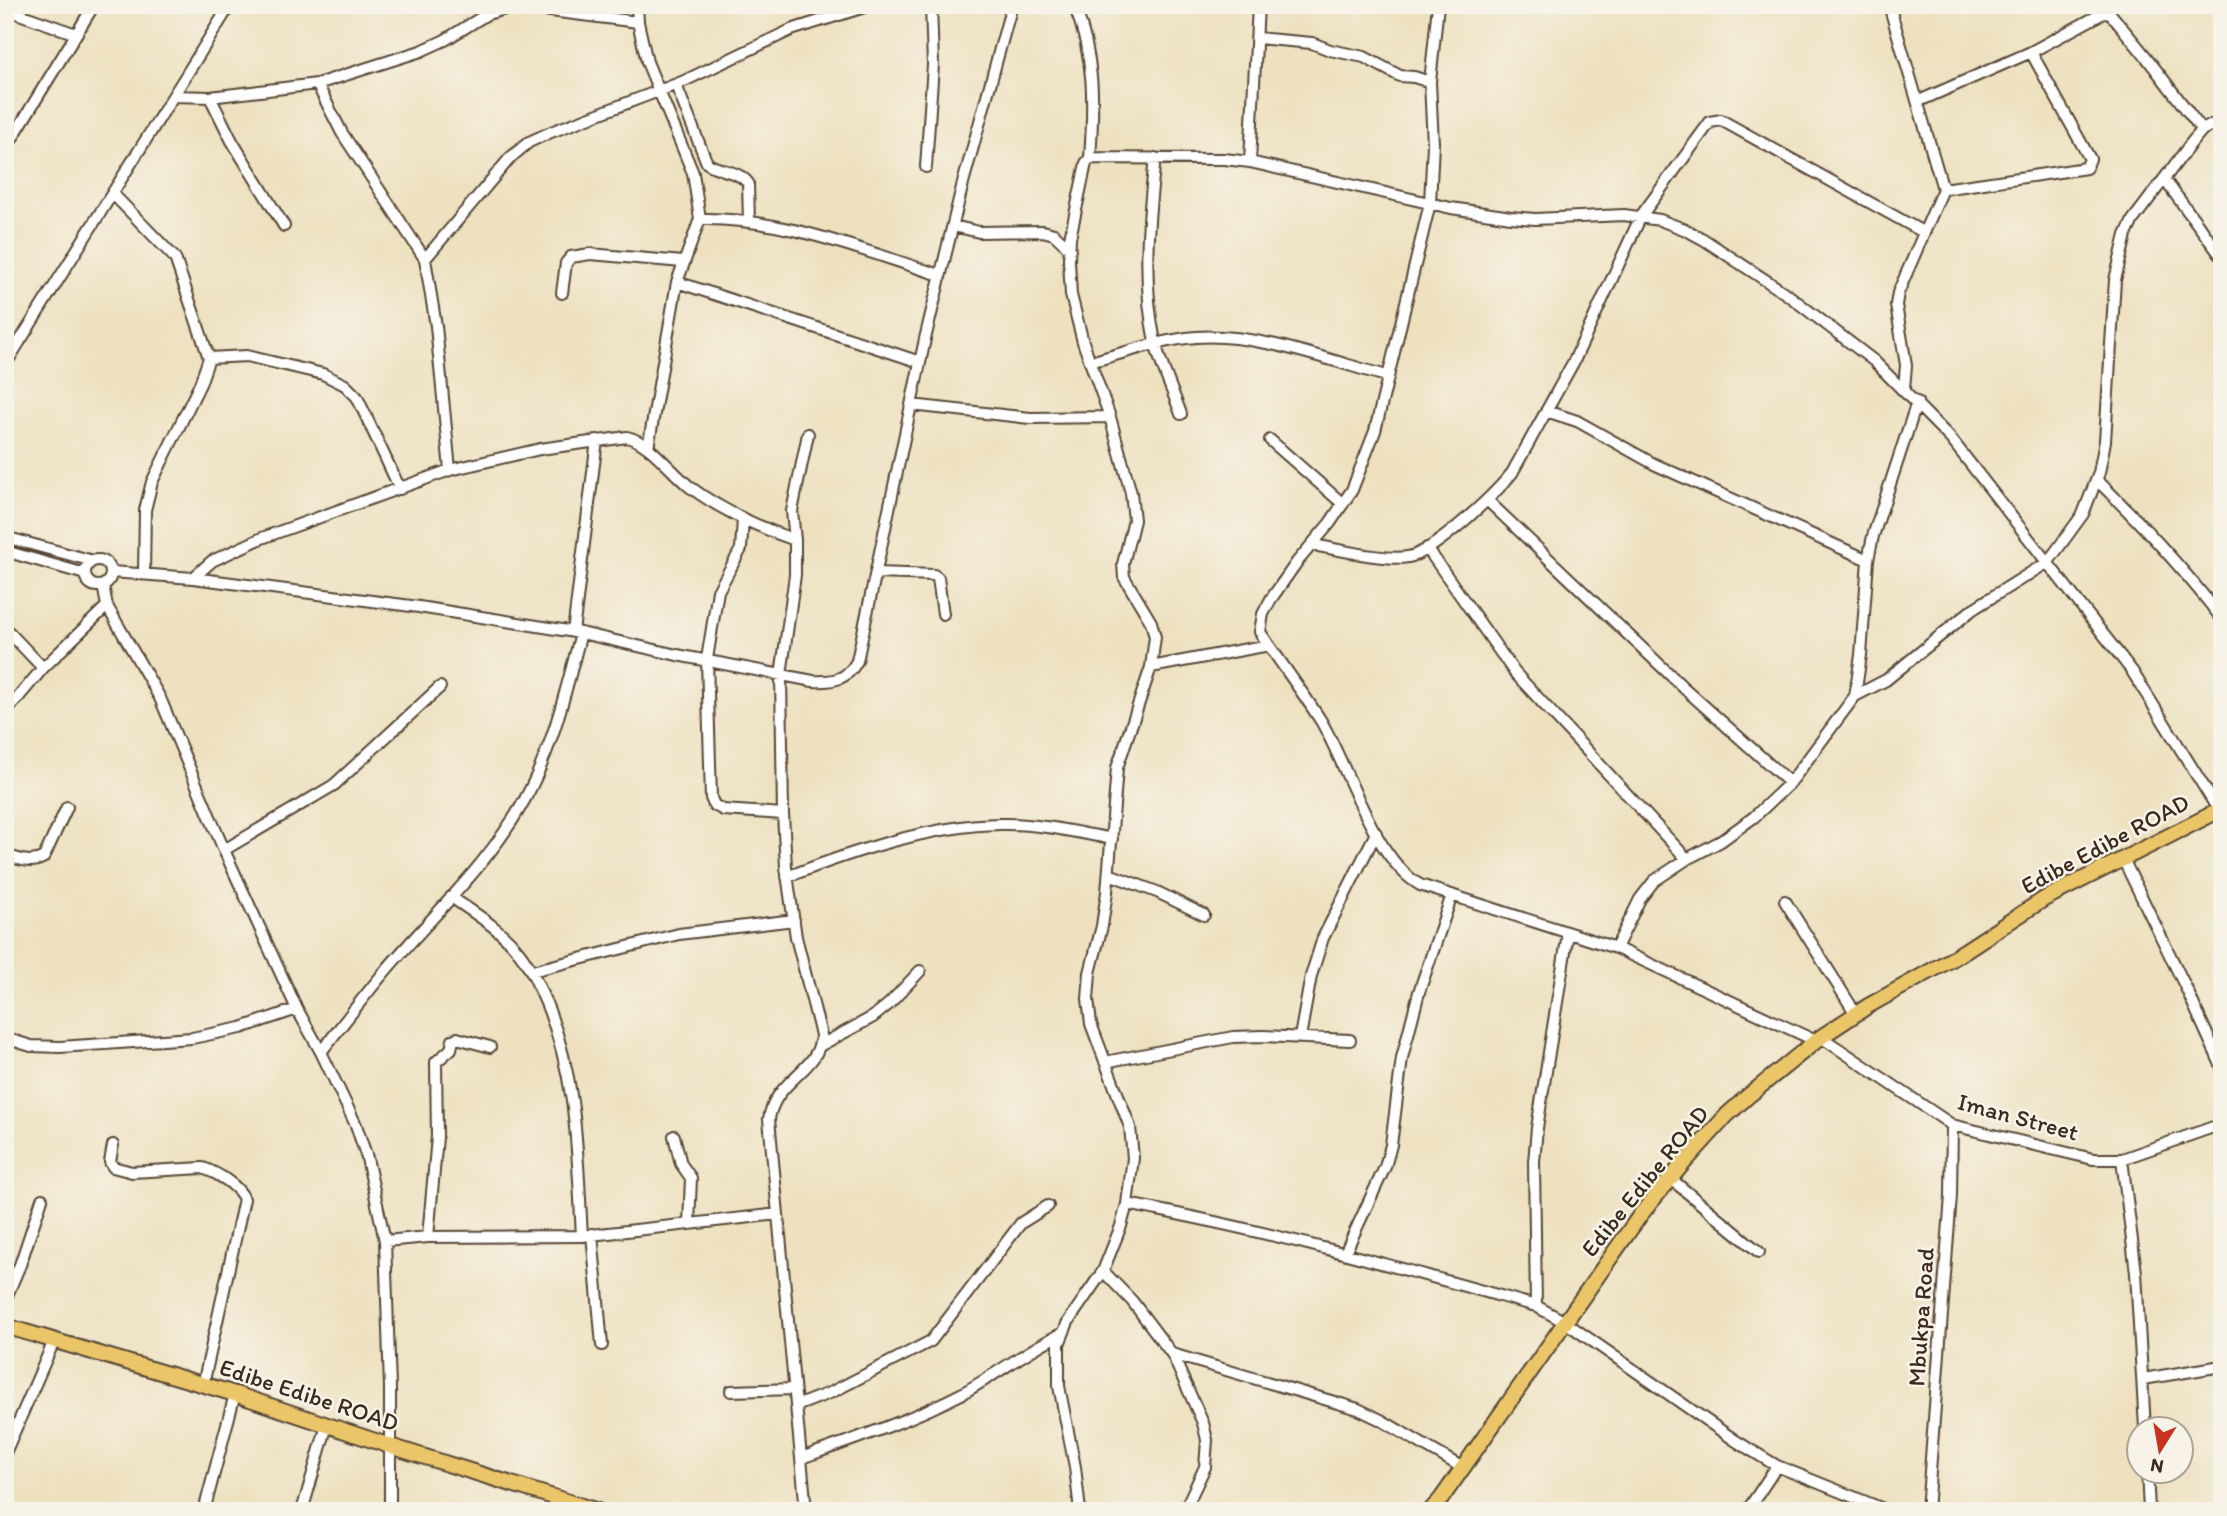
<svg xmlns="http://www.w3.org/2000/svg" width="2227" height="1516" viewBox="0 0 2227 1516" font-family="Itim,sans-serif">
	<rect width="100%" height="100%" fill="#f7f3e8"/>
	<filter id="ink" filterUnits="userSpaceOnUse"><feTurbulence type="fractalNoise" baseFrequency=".0143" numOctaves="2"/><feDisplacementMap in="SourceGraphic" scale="14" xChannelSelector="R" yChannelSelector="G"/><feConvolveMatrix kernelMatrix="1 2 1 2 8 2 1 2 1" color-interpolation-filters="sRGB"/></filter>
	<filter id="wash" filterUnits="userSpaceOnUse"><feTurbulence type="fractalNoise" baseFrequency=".00686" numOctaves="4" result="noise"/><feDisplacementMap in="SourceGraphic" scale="28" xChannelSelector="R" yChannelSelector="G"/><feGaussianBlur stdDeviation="1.57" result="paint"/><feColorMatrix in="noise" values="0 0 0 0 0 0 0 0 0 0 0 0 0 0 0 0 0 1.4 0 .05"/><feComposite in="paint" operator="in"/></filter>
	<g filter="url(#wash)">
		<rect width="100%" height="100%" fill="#ede1c0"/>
	</g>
	<g filter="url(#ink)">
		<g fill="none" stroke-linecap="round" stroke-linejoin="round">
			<g stroke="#564536" stroke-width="14">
				<path id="minor" d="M 637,5 L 638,22 L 647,62 L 693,173 L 700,219 L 677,282 L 648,448
					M 1074,5 C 1095,57 1094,103 1090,158
					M 1438,5 L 1430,82 L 1433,144 L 1430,203 L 1375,431 L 1352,490 L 1330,523 L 1297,562 L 1271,599 L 1263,614 L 1260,632 C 1280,662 1302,691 1321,721 C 1348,767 1374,859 1420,885 L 1616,948 L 1816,1041
					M 1889,5 L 1943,189 L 1898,293 L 1896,305 L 1906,365 L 1904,389
					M 2104,6 L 2147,58 L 2202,130
					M 5,9 L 76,34
					M 1257,38 L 1312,43 L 1330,50 L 1364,57 L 1400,76 L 1414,77 L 1430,82
					M 317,84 L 342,133 L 425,259 L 436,326 L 450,470
					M 676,85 L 707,163 C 720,172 738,170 748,183 L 749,222
					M 174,96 L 210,97 L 317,84 L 421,51 L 445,40 L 487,14 L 509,8 L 527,8 L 638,22
					M 210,97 L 232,141 L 284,226
					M 1919,101 L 2031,52 L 2107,11
					M 5,150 L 94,5
					M 1155,158 C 1148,220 1142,280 1155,342 C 1161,367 1173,391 1181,414
					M 1250,162 L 1258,5
					M 926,167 L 933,65 L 931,5
					M 2164,179 L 2222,257
					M 1943,189 L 2086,168 L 2090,159 L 2031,52
					M 113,194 L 175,258 L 209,358 L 200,384 L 152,482 L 145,510 L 144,573
					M 700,219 C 782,217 863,251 940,275
					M 953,226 L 979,232 L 1043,231 L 1054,234 L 1070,249
					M 425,259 L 510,158 L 529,142 L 551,132 L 682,82 L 791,30 L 871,5
					M 677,282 L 920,362
					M 562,293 L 566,263 L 571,257 L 590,254 L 683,262
					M 209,358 L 247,356 L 323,374 L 345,385 L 357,397 L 400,489
					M 1090,362 C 1125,353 1160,340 1196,337 C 1255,332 1330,361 1387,376
					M 5,365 L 230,5
					M 911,405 L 1030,418 L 1110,417
					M 1546,411 L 1577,421 L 1654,464 L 1868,560
					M 1270,440 L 1343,504
					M 2097,480 C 2142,524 2184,569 2222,619
					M 1488,501 L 1684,688 L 1790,783
					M 743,519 L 741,549 L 718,591 L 707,659 L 711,798 L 714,805 L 723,810 L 783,814
					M 5,537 L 93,561
					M 1312,545 C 1338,549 1384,561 1408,557 C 1434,553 1495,494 1512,473 L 1574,361 L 1641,216 L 1710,122 L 1721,120 L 1923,232
					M 1427,548 L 1515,673 L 1687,859
					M 5,551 L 85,574
					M85 573a13 13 0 1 1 26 0a13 13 0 1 1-26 0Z
					M 111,572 L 193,578 L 419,607 L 581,633 L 677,655 L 813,681 C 833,682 847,680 857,661 L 925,339 L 963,183 L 1012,5
					M 877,573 L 934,575 L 938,578 L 943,614
					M 193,578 L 212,561 L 262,538 L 450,470 L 540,449 L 627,437 C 650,442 671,472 690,487 C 722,511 758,527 795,540
					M 103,585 L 107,606 L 160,698 L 224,850 L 297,1009 L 321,1052 L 356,1125 L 367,1158 L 385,1241 L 390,1388 L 390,1511
					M 5,628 L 43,668
					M 573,632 L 597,440
					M 1151,667 L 1269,645
					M 1855,696 L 1886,680 L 1973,609 L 2048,562 L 2083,514 L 2099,473 L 2105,441 L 2115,280 L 2126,235 L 2133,220 L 2192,142 L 2202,130 L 2222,120
					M 5,713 L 43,668 L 107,606
					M 224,850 L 334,785 L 440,687
					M 5,855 C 19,859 31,865 44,857 L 67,807
					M 2123,859 L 2186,988 L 2222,1067
					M 1109,874 L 1157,892 L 1204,915
					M 787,877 C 851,852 931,825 1000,824 C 1038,823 1075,832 1112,839
					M 451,897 C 474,913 501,929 518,951 C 531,967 538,985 546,1003 C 578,1081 577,1153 582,1236
					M 1785,901 L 1856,1014
					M 1616,948 L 1640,899 L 1654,881 L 1687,859 L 1721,841 L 1754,817 L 1790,783 L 1855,696 L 1861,655 L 1868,560 L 1873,536 L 1917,402
					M 532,971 L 679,934 L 794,920
					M 1300,1037 L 1311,976 L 1323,938 L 1376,833
					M 1821,1037 L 1952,1125 L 2093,1159 L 2122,1159 L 2222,1124
					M 5,1038 L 31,1046 L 60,1047 L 192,1038 L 241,1028 L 297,1009
					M 821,1045 L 873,1017 L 889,1004 L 920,971
					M 321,1052 C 343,1024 364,996 387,969 C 433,915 491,862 525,799 C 553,748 566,689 581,633
					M 1105,1062 L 1233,1037 L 1263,1036 L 1350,1040
					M 674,1136 L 681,1164 L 691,1178 L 689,1224
					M 113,1145 L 110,1162 L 113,1167 L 132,1172 L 203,1168 C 217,1173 238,1185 244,1199 L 203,1385
					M 2122,1159 L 2136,1273 L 2145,1428
					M 1671,1179 L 1759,1252
					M 1127,1204 C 1266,1230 1401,1268 1536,1306 L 1565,1322 L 1736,1441 L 1777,1466 L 1888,1511
					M 592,1234 L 602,1345
					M 428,1237 L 437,1137 L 436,1062 L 451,1049 L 453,1040 L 457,1038 L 490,1047
					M 385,1241 L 428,1237 L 582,1236 L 778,1214
					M 1345,1253 L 1385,1167 L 1391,1145 L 1402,1058 L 1419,992 L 1452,895
					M 1103,1271 L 1132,1301 L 1172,1354 L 1203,1423 L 1207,1440 L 1205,1467 L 1184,1511
					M 5,1300 L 20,1265 L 42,1199
					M 1536,1306 L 1534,1162 L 1537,1128 L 1568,933
					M 1172,1354 L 1358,1409 L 1381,1420 L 1463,1468
					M 2143,1379 L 2222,1366
					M 731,1391 L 794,1389
					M 796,1406 L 832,1392 L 931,1341 L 1021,1223 L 1048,1206
					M 5,1453 L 54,1341
					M 801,1458 C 855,1439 911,1420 961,1394 C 996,1375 1027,1350 1063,1333
					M 2147,1470 L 2149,1511
					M 204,1511 L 235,1394
					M 302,1511 L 327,1425
					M 806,1511 L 769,1119 C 775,1079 820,1071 821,1035 L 796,937 L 786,867 L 783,814 L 781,675 L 795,575 L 795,540 L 792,511 L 808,434
					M 1080,1511 L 1075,1467 L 1059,1386 L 1059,1344 L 1068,1322 L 1103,1271 L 1121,1226 L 1127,1204 L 1133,1158 L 1130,1127 L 1091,1024 L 1088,999 L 1090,973 L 1102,926 L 1107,892 L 1117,768 L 1151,667 L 1155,637 L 1151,622 L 1124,577 L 1123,564 L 1134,520 L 1131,493 L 1110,417 L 1083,342 L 1071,295 L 1069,261 L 1070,238 L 1086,163 L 1090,158 L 1224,159 L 1250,162 L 1451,208 L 1511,217 L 1535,219 L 1624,215 L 1660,220 L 1686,230 L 1703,239 L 1788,295 L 1874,361 L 1951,439 L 2132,671 L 2219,811
					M 1747,1511 L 1777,1466
					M 1927,1511 L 1951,1196 L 1952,1125"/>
			</g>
			<g stroke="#564536" stroke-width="18">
				<path id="major" d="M 5,1326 L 235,1394 L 390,1446 L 598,1511
					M 1430,1511 L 1441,1499 L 1641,1214 L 1681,1166 L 1727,1115 L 1747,1097 L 1821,1037 L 1868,1006 L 1952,959 L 2044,899 L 2222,809"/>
			</g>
			<use href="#minor" stroke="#fff" stroke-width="10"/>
			<use href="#major" stroke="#ebc669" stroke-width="14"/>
		</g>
	</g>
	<g text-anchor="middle" stroke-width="5" stroke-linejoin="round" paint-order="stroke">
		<g font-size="24" fill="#3b2a1e" stroke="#f7f3e8">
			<text transform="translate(2105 844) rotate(-28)" y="8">Edibe Edibe ROAD</text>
			<text transform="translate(2018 1117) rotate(15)" y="8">Iman Street</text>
			<text transform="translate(1645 1181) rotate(-51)" y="8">Edibe Edibe ROAD</text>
			<text transform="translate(1921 1317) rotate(-86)" y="8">Mbukpa Road</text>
			<text transform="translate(309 1395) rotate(18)" y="8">Edibe Edibe ROAD</text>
		</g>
	</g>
	<rect width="2227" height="1516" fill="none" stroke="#f7f3e8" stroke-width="28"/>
	<g transform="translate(2160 1450) rotate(191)"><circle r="33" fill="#f7f3e8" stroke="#aca397" stroke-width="2"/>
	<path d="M0-5L12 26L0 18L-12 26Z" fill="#c8321e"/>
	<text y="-10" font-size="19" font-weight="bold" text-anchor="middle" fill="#3b2a1e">N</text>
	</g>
</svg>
